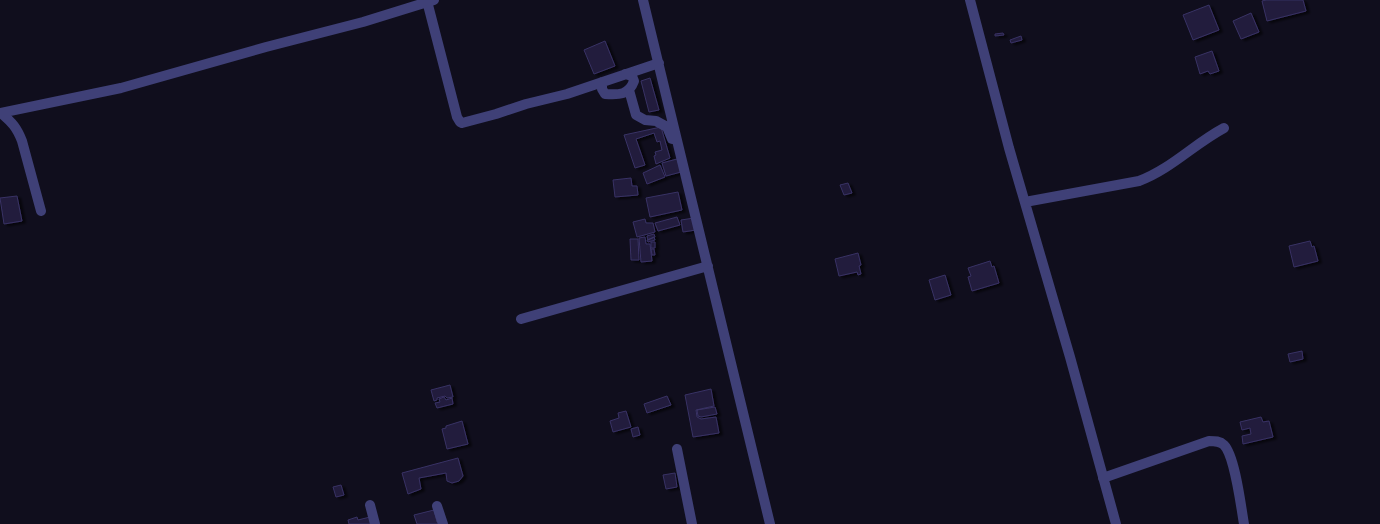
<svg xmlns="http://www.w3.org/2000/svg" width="1380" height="524" viewBox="0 0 1380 524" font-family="Ubuntu,sans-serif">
	<defs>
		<filter id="shadow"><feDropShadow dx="3.5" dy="2" stdDeviation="1" flood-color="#0009"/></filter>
	</defs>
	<rect width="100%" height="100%" fill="#100e1d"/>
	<path fill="#211d3c" stroke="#393265" filter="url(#shadow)" d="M 1266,0 L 1303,0 L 1306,11 L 1267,21 L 1262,1 Z
		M 1209,5 L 1219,30 L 1193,40 L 1183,15 Z
		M 1251,13 L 1259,32 L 1241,39 L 1233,21 Z
		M 1003,33 L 1004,35 L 995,36 L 995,34 Z
		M 1021,36 L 1022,40 L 1011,43 L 1010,40 Z
		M 605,41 L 615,66 L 594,74 L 584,50 Z
		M 1212,51 L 1219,71 L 1210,74 L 1208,71 L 1200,74 L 1195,57 Z
		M 650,78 L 659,110 L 649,112 L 641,81 Z
		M 661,127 L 670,158 L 656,164 L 654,156 L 656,155 L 655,152 L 662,150 L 660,141 L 657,142 L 654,133 L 636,139 L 645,165 L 635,168 L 624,135 Z
		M 677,159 L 681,172 L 666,176 L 662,163 Z
		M 660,165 L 665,177 L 647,184 L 643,173 Z
		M 631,178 L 632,186 L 637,186 L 638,195 L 615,197 L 613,180 Z
		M 848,183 L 852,193 L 844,195 L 840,185 Z
		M 678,192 L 682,210 L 650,217 L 646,198 Z
		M 17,196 L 22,221 L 4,224 L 0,198 Z
		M 677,217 L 680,225 L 658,231 L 655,223 Z
		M 694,218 L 696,230 L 683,232 L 681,220 Z
		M 645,219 L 646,223 L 653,223 L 655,232 L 637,237 L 633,222 Z
		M 654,234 L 655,237 L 648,240 L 647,236 Z
		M 645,237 L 646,244 L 650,244 L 652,261 L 641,262 L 639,238 Z
		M 654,237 L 655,240 L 648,242 L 647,240 Z
		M 630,239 L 638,239 L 639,260 L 631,260 Z
		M 1310,241 L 1312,247 L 1314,246 L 1318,261 L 1294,267 L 1289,246 Z
		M 651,242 L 655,242 L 655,248 L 651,248 Z
		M 651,249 L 654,249 L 655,255 L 652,255 Z
		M 858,253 L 861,265 L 859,266 L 861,274 L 858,275 L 857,272 L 839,276 L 835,259 Z
		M 990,261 L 992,267 L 994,266 L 999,283 L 972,291 L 968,277 L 971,276 L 968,268 Z
		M 945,275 L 951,295 L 935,300 L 929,280 Z
		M 1302,351 L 1303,359 L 1290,362 L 1288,354 Z
		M 450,385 L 453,397 L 447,398 L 445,396 L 437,398 L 437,400 L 434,401 L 431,390 Z
		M 711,389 L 714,406 L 696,410 L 697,417 L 701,419 L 716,417 L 719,433 L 693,437 L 685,395 Z
		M 667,396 L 671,405 L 647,413 L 644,404 Z
		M 444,397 L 446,400 L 452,398 L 453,404 L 437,408 L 435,403 L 440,402 L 439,399 Z
		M 715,407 L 717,414 L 701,417 L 698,416 L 697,410 Z
		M 626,411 L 631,427 L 613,432 L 610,421 L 619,418 L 618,413 Z
		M 1261,417 L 1263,422 L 1269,421 L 1273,437 L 1243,444 L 1242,436 L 1251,434 L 1250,428 L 1242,430 L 1240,422 Z
		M 462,421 L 468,444 L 447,449 L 442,429 L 446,428 L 446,426 Z
		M 638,427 L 640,435 L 633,437 L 631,429 Z
		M 458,458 L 463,476 L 459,481 L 452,483 L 447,481 L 446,473 L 419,478 L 421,489 L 408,494 L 402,473 Z
		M 675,473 L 677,487 L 666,489 L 663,475 Z
		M 341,485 L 344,495 L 336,497 L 333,487 Z
		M 434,510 L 437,522 L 440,522 L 440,524 L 417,524 L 414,515 Z
		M 357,517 L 358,520 L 370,517 L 372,524 L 349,524 L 348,520 Z"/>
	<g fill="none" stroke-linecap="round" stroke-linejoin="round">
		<path stroke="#3f4077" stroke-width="10" d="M 643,0 L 770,524
			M 970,0 L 1009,148 L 1070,357 L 1116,524
			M 427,1 L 457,117 L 460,122 L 462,123 L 496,114 L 526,104 L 567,94 L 659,63
			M 602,82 L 602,89 L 605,94 C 619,95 629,95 634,81 L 632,76 L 625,74
			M 629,90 L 636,115 L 645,120 L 656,121 L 667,127 L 672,139
			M 0,113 L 121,88 L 266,47 L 363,22 L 434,0
			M 1,113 C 12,122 17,128 22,141 L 41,211
			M 1025,202 L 1139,181 C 1171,169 1194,144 1224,128
			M 521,319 L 708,266
			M 677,449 L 692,524
			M 1103,478 L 1209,441 C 1215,441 1220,441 1224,445 C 1235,456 1241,507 1244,524
			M 370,505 L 375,524
			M 437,506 L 443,524"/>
	</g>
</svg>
